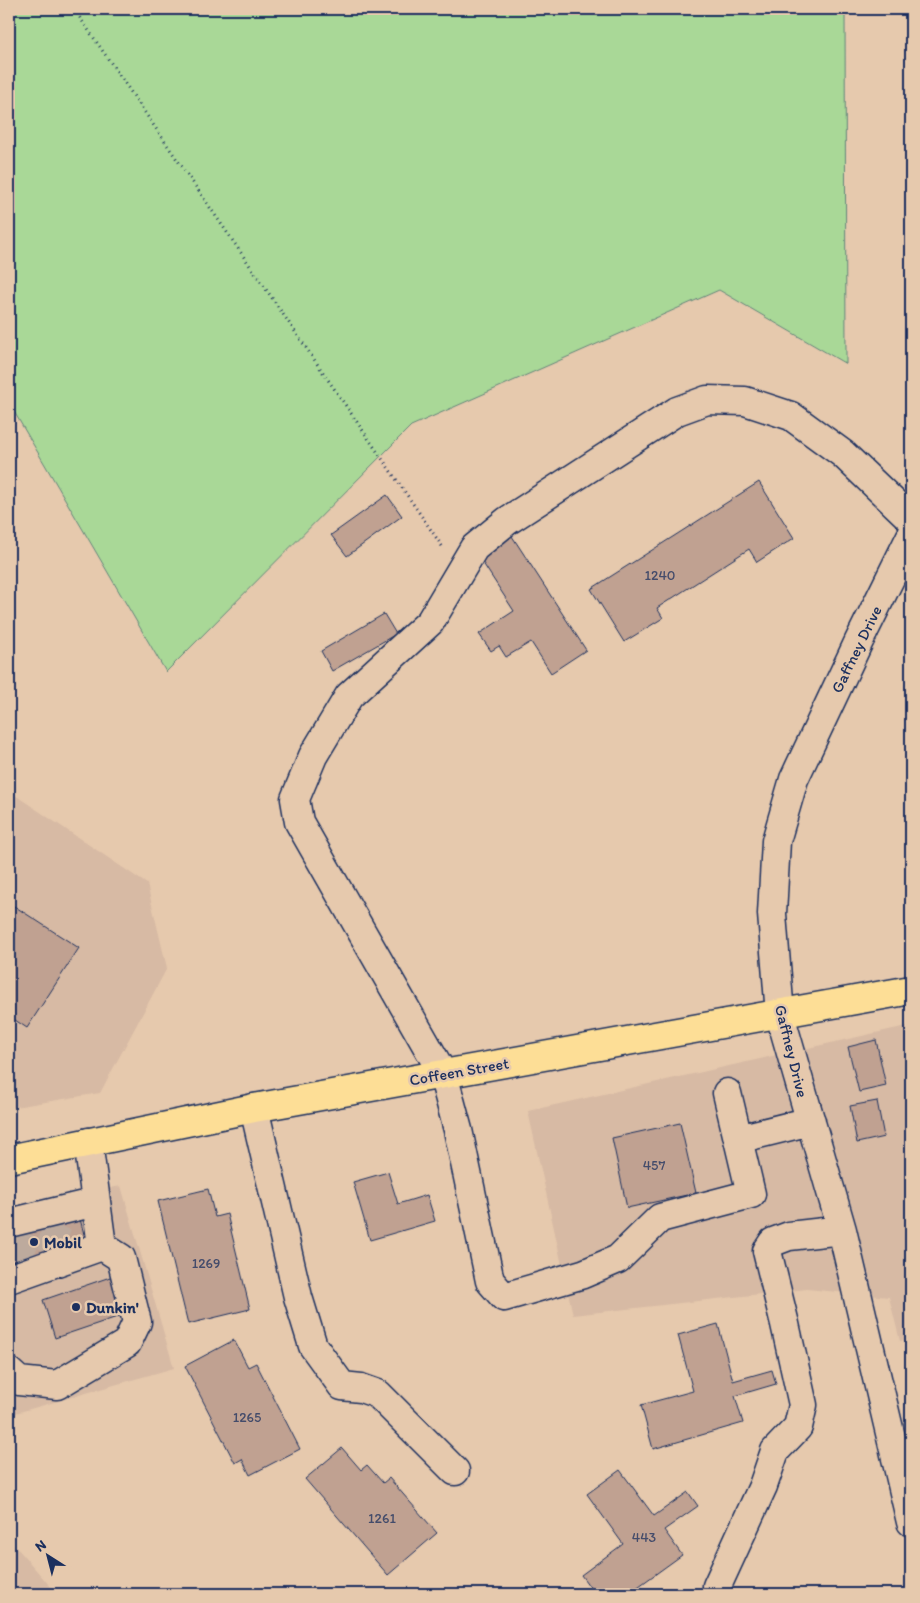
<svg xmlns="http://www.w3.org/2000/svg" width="920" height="1603" viewBox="0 0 920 1603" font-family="Itim,sans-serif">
	<rect width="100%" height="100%" fill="#e6c9ad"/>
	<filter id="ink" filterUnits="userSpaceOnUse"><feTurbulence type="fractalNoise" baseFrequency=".02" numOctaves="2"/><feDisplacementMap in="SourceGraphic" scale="10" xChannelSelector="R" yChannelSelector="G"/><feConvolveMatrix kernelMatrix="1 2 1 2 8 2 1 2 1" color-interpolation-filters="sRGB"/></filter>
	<g filter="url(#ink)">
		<path fill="#d7baa4" d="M 9,791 L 147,884 L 167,968 L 100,1093 L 9,1108 Z
			M 911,1025 L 911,1338 L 900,1341 L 889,1297 L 807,1289 L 573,1315 L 528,1111 Z
			M 121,1186 L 174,1368 L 9,1415 L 9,1207 Z
			M 9,1537 L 10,1540 L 57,1594 L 9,1594 Z"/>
		<path fill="#a9d897" stroke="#62847a" d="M 9,9 L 845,9 L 846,364 L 719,290 L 411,426 L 166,672 L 9,403 Z"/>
		<path fill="#c0a191" stroke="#1b2f5e" d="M 759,482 L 794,538 L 757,562 L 749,549 L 657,608 L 663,618 L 624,642 L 591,589 Z
			M 387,495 L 402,516 L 347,556 L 331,535 Z
			M 510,533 L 586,650 L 551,673 L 531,642 L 506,657 L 499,646 L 491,651 L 479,634 L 514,611 L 477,554 Z
			M 384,614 L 396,634 L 332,671 L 321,651 Z
			M 14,906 L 79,948 L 27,1028 L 9,1016 L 9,915 Z
			M 876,1040 L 886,1086 L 859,1092 L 848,1047 Z
			M 877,1101 L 884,1137 L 857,1143 L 850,1106 Z
			M 680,1123 L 696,1193 L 627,1208 L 612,1138 Z
			M 388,1172 L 398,1204 L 427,1195 L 435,1221 L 370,1240 L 353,1182 Z
			M 208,1189 L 215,1217 L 227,1214 L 250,1309 L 188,1324 L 158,1201 Z
			M 79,1215 L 86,1242 L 9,1262 L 9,1233 Z
			M 116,1275 L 129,1313 L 55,1338 L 43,1300 Z
			M 718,1324 L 733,1381 L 772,1370 L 776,1384 L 735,1396 L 743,1423 L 653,1449 L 641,1405 L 693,1391 L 678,1335 Z
			M 234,1340 L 248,1367 L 256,1363 L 300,1449 L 250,1475 L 242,1459 L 235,1463 L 185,1366 Z
			M 342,1448 L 361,1470 L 367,1465 L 383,1483 L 389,1478 L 437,1533 L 388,1575 L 305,1479 Z
			M 620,1470 L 654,1516 L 688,1492 L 698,1506 L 664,1530 L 682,1555 L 628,1594 L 595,1594 L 581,1575 L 623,1544 L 587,1494 Z"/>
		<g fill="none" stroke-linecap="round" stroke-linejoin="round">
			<path stroke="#bdaa9d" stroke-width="28" stroke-dasharray="28 14" stroke-linecap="butt" d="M 49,1252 L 59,1220
				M 18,1260 L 29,1228"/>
			<g stroke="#1b2f5e" stroke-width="31">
				<path id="minor" d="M 911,536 L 859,641 L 794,779 L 776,841 L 772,914 L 780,1015 L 842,1230 L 911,1522
					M 727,1093 L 738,1139
					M 254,1108 L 298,1297 L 313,1346 L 342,1386 L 361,1388 L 378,1394 L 455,1471
					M 811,1121 L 738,1139 L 751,1194 L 660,1218 L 618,1259 L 583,1274 L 504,1297 L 490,1281 L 458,1130 L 443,1074 L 299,822 L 295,799 L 313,756 L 349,696 L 430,622 L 474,548 L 507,521 L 677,411 L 707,400 L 745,401 L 791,416 L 843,454 L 911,519
					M 9,1223 L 96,1202
					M 9,1279 L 102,1246 L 88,1142
					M 9,1372 L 19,1381 L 57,1385 L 127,1343 L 137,1322 L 121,1258 L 102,1246
					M 717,1586 L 763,1486 L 775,1451 L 798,1427 L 803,1405 L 785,1324 L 767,1251 L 773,1242 L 789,1236 L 842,1230"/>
			</g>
			<g stroke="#1b2f5e" stroke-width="31">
				<path id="major" d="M 9,1159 L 254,1108 L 911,990"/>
			</g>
			<path stroke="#1b2f5e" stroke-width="3" stroke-dasharray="1 4" stroke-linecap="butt" d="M 74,9 L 444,549"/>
			<use href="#minor" stroke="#e6c9ad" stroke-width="28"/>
			<use href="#major" stroke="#fdde96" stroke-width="28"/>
		</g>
	</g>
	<g fill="#1b2f5e" stroke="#e6c9ad" stroke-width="2">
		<circle cx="34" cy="1242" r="5"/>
		<circle cx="76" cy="1307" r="5"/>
	</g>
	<g text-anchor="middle" stroke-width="5" stroke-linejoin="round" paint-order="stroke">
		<g font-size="14" fill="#444c6b">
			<text x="660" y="580">1240</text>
			<text x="654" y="1170">457</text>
			<text x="206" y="1268">1269</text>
			<text x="247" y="1422">1265</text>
			<text x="382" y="1523">1261</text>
			<text x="644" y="1542">443</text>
		</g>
		<g font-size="16" fill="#1b2f5e" stroke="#e6c9ad">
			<text transform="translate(856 649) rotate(-64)" y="6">Gaffney Drive</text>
			<text transform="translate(792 1051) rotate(76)" y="6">Gaffney Drive</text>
			<text transform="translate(459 1071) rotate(-10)" y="6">Coffeen Street</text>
		</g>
		<g font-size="16" font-weight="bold" fill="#1b2f5e" stroke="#e6c9ad" text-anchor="start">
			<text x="44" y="1248">Mobil</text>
			<text x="86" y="1313">Dunkin'</text>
		</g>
	</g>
	<rect width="920" height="1603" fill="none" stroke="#e6c9ad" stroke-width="30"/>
	<rect x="15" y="15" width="890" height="1573" fill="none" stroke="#1b2f5e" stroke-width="2" filter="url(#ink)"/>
	<g transform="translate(48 1556) rotate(324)" stroke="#e6c9ad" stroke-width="4" paint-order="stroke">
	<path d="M0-4L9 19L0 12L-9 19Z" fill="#1b2f5e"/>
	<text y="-8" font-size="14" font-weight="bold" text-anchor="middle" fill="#1b2f5e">N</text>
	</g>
</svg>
